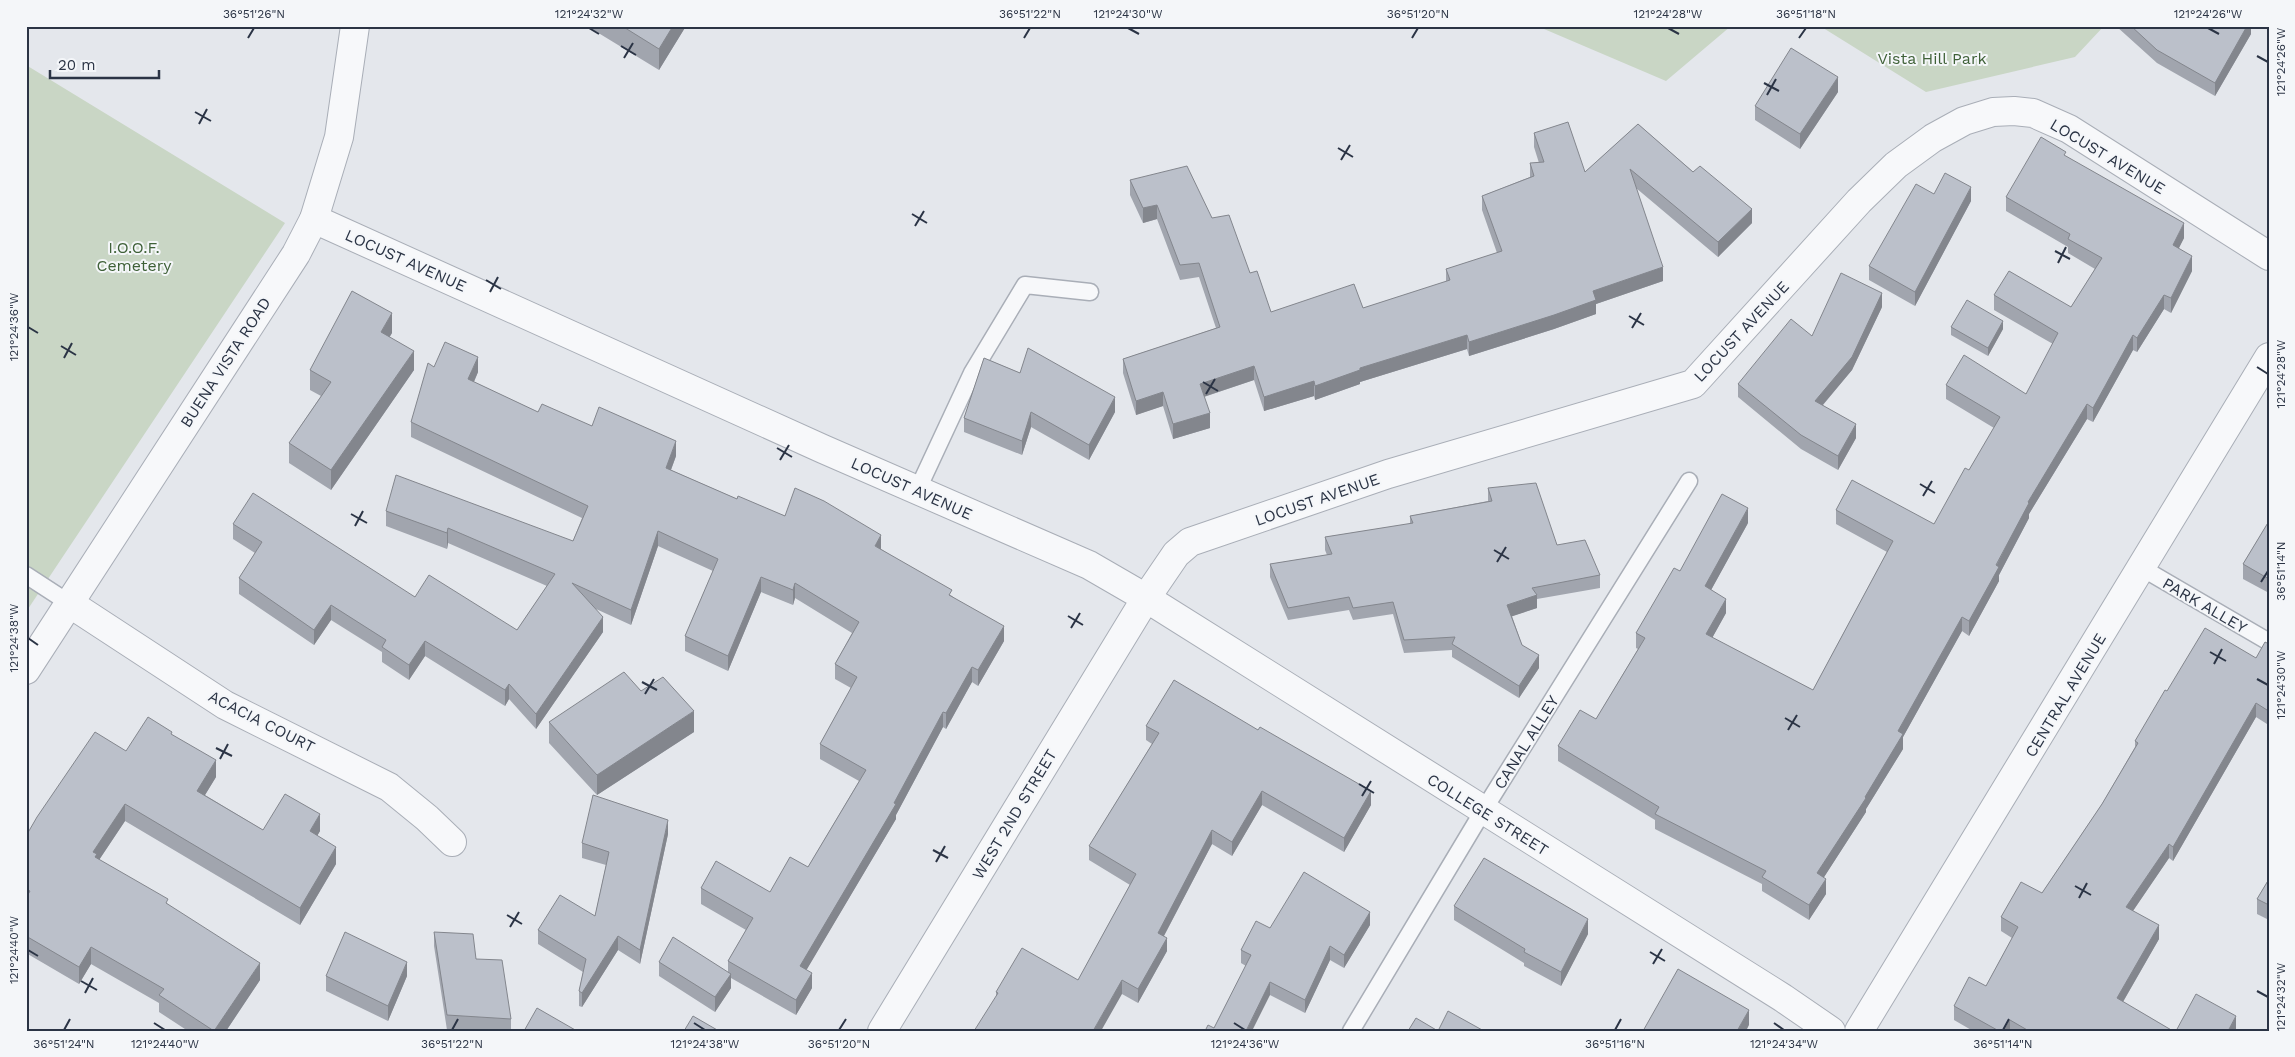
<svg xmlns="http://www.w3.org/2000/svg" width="2295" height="1057" viewBox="0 0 2295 1057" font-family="'Work Sans',sans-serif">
	<rect width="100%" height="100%" fill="#e4e7ec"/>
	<path fill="#c9d6c5" d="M 1537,26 L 1731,26 L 1666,81 Z
		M 1820,26 L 2104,26 L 2075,57 L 1926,92 Z
		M 26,65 L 285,223 L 26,612 Z"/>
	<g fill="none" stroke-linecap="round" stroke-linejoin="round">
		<g stroke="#a9aeb7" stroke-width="19">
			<path id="service" d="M 917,491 L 972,373 L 1025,285 L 1090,292
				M 2142,568 L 2269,642
				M 26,575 L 69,603
				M 1351,1031 L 1483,811 L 1689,481"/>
		</g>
		<g stroke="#a9aeb7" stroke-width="30">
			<path id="minor" d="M 314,219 L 823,449 L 1089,565 L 1146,598 L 1783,998 L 1831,1031
				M 69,603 L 225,705 L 389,787 L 427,818 L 452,842
				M 882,1031 L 1146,598 L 1176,554 L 1190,542 L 1388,474 L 1693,384 L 1859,201 L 1896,165 L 1933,138 L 1964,121 L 1993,112 L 2014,111 L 2033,113 L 2069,129 L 2269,256"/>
		</g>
		<g stroke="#a9aeb7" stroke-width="30">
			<path id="tertiary" d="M 26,670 L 296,254 L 314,219 L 339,137 L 355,26
				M 1859,1031 L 2269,357"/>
		</g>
		<use href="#service" stroke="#f7f8fa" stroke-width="16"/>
		<use href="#minor" stroke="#f7f8fa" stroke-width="28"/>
		<use href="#tertiary" stroke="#f7f8fa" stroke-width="28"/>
	</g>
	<path fill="#a1a5ae" d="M 587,26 L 686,26 L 659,70 Z
		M 2116,26 L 2251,26 L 2251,34 L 2215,96 L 2157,63 Z
		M 1838,92 L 1800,149 L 1755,120 L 1755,106 Z
		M 1638,124 L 1752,223 L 1718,257 L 1636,188 L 1663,281 L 1596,304 L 1596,314 L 1554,329 L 1469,356 L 1467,349 L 1360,382 L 1360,384 L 1315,400 L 1314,396 L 1264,411 L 1254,380 L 1204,397 L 1210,428 L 1173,439 L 1163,406 L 1136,415 L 1123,373 L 1123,359 L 1216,328 L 1199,277 L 1180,280 L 1157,219 L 1143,223 L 1130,195 L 1130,180 L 1212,218 L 1250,273 L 1271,312 L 1363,308 L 1446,282 L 1446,269 L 1497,253 L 1482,210 L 1482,196 L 1530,177 L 1530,163 L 1539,163 L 1534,147 L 1534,133 L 1585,172 Z
		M 2066,156 L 2184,238 L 2178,249 L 2192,271 L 2171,313 L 2164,309 L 2137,352 L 2133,350 L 2093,422 L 2087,419 L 2029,514 L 2029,518 L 1999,575 L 1999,581 L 1969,636 L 1962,631 L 1903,737 L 1903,749 L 1866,809 L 1866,812 L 1824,877 L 1826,894 L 1809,920 L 1762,891 L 1762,884 L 1655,829 L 1655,820 L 1558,761 L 1558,746 L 1596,719 L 1638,649 L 1636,648 L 1636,633 L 1680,571 L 1748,523 L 1711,590 L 1726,613 L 1712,638 L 1813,690 L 1887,552 L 1836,524 L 1836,510 L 1934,524 L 1969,470 L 1994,428 L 1946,399 L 1946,385 L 2026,394 L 2053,344 L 1994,310 L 1994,295 L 2071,307 L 2095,269 L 2068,253 L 2068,247 L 2006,211 L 2006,197 Z
		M 1934,194 L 1971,201 L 1915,306 L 1869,280 L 1869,266 Z
		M 1882,307 L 1852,370 L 1823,405 L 1856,438 L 1838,470 L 1801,449 L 1738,397 L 1738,384 L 1812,336 Z
		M 1951,327 L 2003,329 L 1988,356 L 1951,335 Z
		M 392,333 L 389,337 L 414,370 L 331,490 L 289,463 L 289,443 L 321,396 L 310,390 L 310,370 Z
		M 984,358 L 1115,412 L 1089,460 L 1031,427 L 1022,455 L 964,432 L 964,418 Z
		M 434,367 L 478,372 L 474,382 L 538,412 L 592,426 L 676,456 L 671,470 L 737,499 L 881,549 L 952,596 L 1004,641 L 978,686 L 972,682 L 946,729 L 943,727 L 896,815 L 896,819 L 806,970 L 812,988 L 796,1015 L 731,978 L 731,988 L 715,1012 L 659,976 L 659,962 L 728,972 L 728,961 L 746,930 L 701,904 L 701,888 L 770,892 L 808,867 L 859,781 L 820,759 L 820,744 L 851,688 L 835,679 L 835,664 L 852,633 L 795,598 L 793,605 L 761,592 L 728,671 L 685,651 L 685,636 L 713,571 L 658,546 L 631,625 L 596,609 L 603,632 L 536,729 L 509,699 L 505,706 L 425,656 L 409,680 L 382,662 L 382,652 L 331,620 L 314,645 L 239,594 L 239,578 L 255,553 L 233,539 L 233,524 L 415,597 L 517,630 L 547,586 L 448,543 L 447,549 L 386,526 L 386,511 L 573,541 L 582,518 L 411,437 L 411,422 Z
		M 1488,488 L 1557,545 L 1600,575 L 1600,588 L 1537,599 L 1537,608 L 1512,616 L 1522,645 L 1539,668 L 1519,698 L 1452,657 L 1452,650 L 1404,653 L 1393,614 L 1353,620 L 1349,610 L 1288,620 L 1270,577 L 1270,564 L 1327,555 L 1325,550 L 1325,537 L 1410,524 L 1410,516 L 1488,501 Z
		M 2269,521 L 2269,593 L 2243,579 L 2243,564 Z
		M 2269,644 L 2267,724 L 2256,717 L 2173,861 L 2169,858 L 2133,911 L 2159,939 L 2123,1002 L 2173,1031 L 1973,1031 L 1954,1020 L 1954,1006 L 1986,986 L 2012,938 L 2001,931 L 2001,917 L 2042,893 L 2102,804 L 2135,747 L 2135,741 L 2167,691 L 2256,658 Z
		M 641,691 L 694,732 L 597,795 L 549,743 L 549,722 Z
		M 1146,726 L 1371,805 L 1344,852 L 1262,805 L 1232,856 L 1212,844 L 1164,936 L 1167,951 L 1138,1003 L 1122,994 L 996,996 L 996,992 L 1078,980 L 1130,885 L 1089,860 L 1089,846 L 1152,744 L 1146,740 Z
		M 172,735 L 216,777 L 205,795 L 263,830 L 320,831 L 317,836 L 336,864 L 300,925 L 125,821 L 99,860 L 168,904 L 260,980 L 226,1031 L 188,1031 L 159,1012 L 159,1003 L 91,964 L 79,984 L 26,953 L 26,836 L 126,751 Z
		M 668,834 L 640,964 L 618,950 L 582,1007 L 579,1006 L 579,991 L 583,972 L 538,944 L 538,930 L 595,916 L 606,865 L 582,858 L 582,843 Z
		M 2269,879 L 2269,920 L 2257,914 L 2257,899 Z
		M 1454,906 L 1588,934 L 1561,986 L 1524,966 L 1524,963 L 1454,920 Z
		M 1370,925 L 1344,968 L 1330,960 L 1305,1013 L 1270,995 L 1214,1028 L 1246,966 L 1241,963 L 1241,950 L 1270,928 Z
		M 434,932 L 476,959 L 511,1019 L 511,1031 L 463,1031 L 447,1030 L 434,946 Z
		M 326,976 L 407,976 L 388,1021 L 326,991 Z"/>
	<path fill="#83868d" d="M 673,26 L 686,26 L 659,70 L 659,49 Z
		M 2247,26 L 2251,26 L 2251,34 L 2215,96 L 2215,83 Z
		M 1838,77 L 1838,92 L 1800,149 L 1800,134 Z
		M 1971,187 L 1971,201 L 1915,306 L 1915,292 Z
		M 1157,205 L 1157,219 L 1143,223 L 1143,208 Z
		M 1752,209 L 1752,223 L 1718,257 L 1718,242 Z
		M 2184,223 L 2184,238 L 2173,260 L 2173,245 Z
		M 2192,256 L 2192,271 L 2171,313 L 2171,298 Z
		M 1663,267 L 1663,281 L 1596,304 L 1596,314 L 1554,329 L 1469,356 L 1469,342 L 1593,291 Z
		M 1882,293 L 1882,307 L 1852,370 L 1815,414 L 1815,401 Z
		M 2164,295 L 2164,309 L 2137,352 L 2137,338 Z
		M 392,313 L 392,333 L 381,352 L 381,332 Z
		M 2003,321 L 2003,329 L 1988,356 L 1988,348 Z
		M 1467,335 L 1467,349 L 1360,382 L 1360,384 L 1315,400 L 1315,386 L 1360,368 Z
		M 2133,335 L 2133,350 L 2093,422 L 2093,408 Z
		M 414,351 L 414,370 L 331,490 L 331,470 Z
		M 478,357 L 478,372 L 468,395 L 468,379 Z
		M 1254,366 L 1254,380 L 1200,398 L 1200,384 Z
		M 1314,381 L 1314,396 L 1264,411 L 1264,397 Z
		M 1163,392 L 1163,406 L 1136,415 L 1136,401 Z
		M 1115,397 L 1115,412 L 1089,460 L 1089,445 Z
		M 2087,404 L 2087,419 L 2029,514 L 2029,518 L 1999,575 L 1999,581 L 1969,636 L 1969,621 L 2028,502 Z
		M 1031,412 L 1031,427 L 1022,455 L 1022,441 Z
		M 1210,413 L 1210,428 L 1173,439 L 1173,424 Z
		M 1856,424 L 1856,438 L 1838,470 L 1838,456 Z
		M 676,441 L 676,456 L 666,483 L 666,468 Z
		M 1748,508 L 1748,523 L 1705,601 L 1705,586 Z
		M 448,528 L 448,543 L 447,549 L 447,533 Z
		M 658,531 L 658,546 L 631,625 L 631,610 Z
		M 881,535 L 881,550 L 875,546 Z
		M 761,577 L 761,592 L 728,671 L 728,656 Z
		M 795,583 L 795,598 L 793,605 L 793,590 Z
		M 1537,595 L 1537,608 L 1507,618 L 1507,605 Z
		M 1726,599 L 1726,613 L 1706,649 L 1706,634 Z
		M 331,605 L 331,620 L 314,645 L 314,630 Z
		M 603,617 L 603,632 L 536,729 L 536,714 Z
		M 1962,617 L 1962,631 L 1903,737 L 1903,749 L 1866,809 L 1866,812 L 1817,888 L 1817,873 L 1865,797 L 1898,731 Z
		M 1004,626 L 1004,641 L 978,686 L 978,670 Z
		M 425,641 L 425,656 L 409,680 L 409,665 Z
		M 1539,655 L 1539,668 L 1519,698 L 1519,686 Z
		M 972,667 L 972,682 L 946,729 L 946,713 Z
		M 509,684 L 509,699 L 505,706 L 505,690 Z
		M 2256,703 L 2256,717 L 2173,861 L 2173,847 Z
		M 2269,707 L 2269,721 L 2267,724 L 2267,710 Z
		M 694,711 L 694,732 L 597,795 L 597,775 Z
		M 943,712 L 943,727 L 896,815 L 896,819 L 800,981 L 800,966 L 894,803 Z
		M 216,760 L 216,777 L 197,808 L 197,791 Z
		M 1262,791 L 1262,805 L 1232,856 L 1232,842 Z
		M 1371,791 L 1371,805 L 1344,852 L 1344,838 Z
		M 125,804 L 125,821 L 97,863 L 93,852 Z
		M 320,814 L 320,831 L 310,848 L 310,831 Z
		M 668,820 L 668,834 L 640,964 L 640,950 Z
		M 1212,830 L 1212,844 L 1158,947 L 1158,933 Z
		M 2169,844 L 2169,858 L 2126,921 L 2126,907 Z
		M 336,847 L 336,864 L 300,925 L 300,908 Z
		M 1826,879 L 1826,894 L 1809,920 L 1809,905 Z
		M 1370,912 L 1370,925 L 1344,968 L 1344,955 Z
		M 1588,919 L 1588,934 L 1561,986 L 1561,972 Z
		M 2159,925 L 2159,939 L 2117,1012 L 2117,998 Z
		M 618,936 L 618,950 L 582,1007 L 582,993 Z
		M 1167,938 L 1167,951 L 1138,1003 L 1138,989 Z
		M 1330,946 L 1330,960 L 1305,1013 L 1305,1000 Z
		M 91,947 L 91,964 L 79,984 L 79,967 Z
		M 407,962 L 407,976 L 388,1021 L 388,1006 Z
		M 260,963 L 260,980 L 226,1031 L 214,1031 Z
		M 812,973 L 812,988 L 796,1015 L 796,1000 Z
		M 731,974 L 731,988 L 715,1012 L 715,997 Z
		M 1122,980 L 1122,994 L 1101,1031 L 1093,1031 Z
		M 1270,982 L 1270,995 L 1252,1031 L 1246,1031 Z
		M 1749,1010 L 1749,1025 L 1746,1031 L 1737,1031 Z
		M 2236,1016 L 2236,1031 L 2228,1031 Z
		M 2010,1020 L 2010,1031 L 2004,1031 Z"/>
	<path fill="#bbc0ca" stroke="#83868d" d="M 622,26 L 673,26 L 659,49 Z
		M 2131,26 L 2247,26 L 2215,83 L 2157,50 Z
		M 1791,48 L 1838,77 L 1800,134 L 1755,106 Z
		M 1568,122 L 1585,172 L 1638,124 L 1693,172 L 1700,166 L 1752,209 L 1718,242 L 1630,169 L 1663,267 L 1593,291 L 1596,300 L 1554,315 L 1469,342 L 1467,335 L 1360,368 L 1360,370 L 1315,386 L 1314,381 L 1264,397 L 1254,366 L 1200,384 L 1210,413 L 1173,424 L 1163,392 L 1136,401 L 1123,359 L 1220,327 L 1199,263 L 1180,265 L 1157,205 L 1143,208 L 1130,180 L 1187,166 L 1212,218 L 1229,215 L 1250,273 L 1257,271 L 1271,312 L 1354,284 L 1363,308 L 1450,280 L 1446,269 L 1502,251 L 1482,196 L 1534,176 L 1530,163 L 1544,162 L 1534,133 Z
		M 2041,137 L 2066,152 L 2064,155 L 2184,223 L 2173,245 L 2192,256 L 2171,298 L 2164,295 L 2137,338 L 2133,335 L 2093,408 L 2087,404 L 2028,502 L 2029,503 L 1996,565 L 1999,567 L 1969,621 L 1962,617 L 1898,731 L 1903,734 L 1865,797 L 1866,798 L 1817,873 L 1826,879 L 1809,905 L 1762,877 L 1766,871 L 1655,814 L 1659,807 L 1558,746 L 1580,710 L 1596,719 L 1645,638 L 1636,633 L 1674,568 L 1680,571 L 1722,494 L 1748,508 L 1705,586 L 1726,599 L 1706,634 L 1813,690 L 1893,541 L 1836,510 L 1852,480 L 1934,524 L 1965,468 L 1969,470 L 2000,417 L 1946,385 L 1964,355 L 2026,394 L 2058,333 L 1994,295 L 2009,271 L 2071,307 L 2102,258 L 2068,239 L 2070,234 L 2006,197 Z
		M 1945,173 L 1971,187 L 1915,292 L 1869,266 L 1916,184 L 1934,194 Z
		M 1841,273 L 1882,293 L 1852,357 L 1815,401 L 1856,424 L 1838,456 L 1801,435 L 1738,384 L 1791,319 L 1812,336 Z
		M 352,291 L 392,313 L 381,332 L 414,351 L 331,470 L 289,443 L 331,382 L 310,370 Z
		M 1967,300 L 2003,321 L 1988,348 L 1951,327 Z
		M 445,342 L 478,357 L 468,379 L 538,412 L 542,404 L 592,426 L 599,407 L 676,441 L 666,468 L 737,499 L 738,496 L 785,516 L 795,488 L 824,501 L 881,535 L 875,546 L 952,590 L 949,595 L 1004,626 L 978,670 L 972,667 L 946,713 L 943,712 L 894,803 L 896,804 L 800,966 L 812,973 L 796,1000 L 728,961 L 753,918 L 701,888 L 716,861 L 770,892 L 790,857 L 808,867 L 866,770 L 820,744 L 857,677 L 835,664 L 859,622 L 795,583 L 793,590 L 761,577 L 728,656 L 685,636 L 718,559 L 658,531 L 631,610 L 572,583 L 603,617 L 536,714 L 509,684 L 505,690 L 425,641 L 409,665 L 382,647 L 386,640 L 331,605 L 314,630 L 239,578 L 262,542 L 233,524 L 253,493 L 415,597 L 429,575 L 517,630 L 555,574 L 448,528 L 447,533 L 386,511 L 396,475 L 573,541 L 588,506 L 411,422 L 428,363 L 434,367 Z
		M 1028,348 L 1115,397 L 1089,445 L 1031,412 L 1022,441 L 964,418 L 984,358 L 1020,373 Z
		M 1536,483 L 1557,545 L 1585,540 L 1600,575 L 1532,588 L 1537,595 L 1507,605 L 1522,645 L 1539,655 L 1519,686 L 1452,644 L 1455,637 L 1404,640 L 1393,602 L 1353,608 L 1349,597 L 1288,608 L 1270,564 L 1332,554 L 1325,537 L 1413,523 L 1410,516 L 1492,501 L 1488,488 Z
		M 2269,521 L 2269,579 L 2243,564 Z
		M 2205,628 L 2256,658 L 2265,642 L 2269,644 L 2269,707 L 2267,710 L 2256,703 L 2173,847 L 2169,844 L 2126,907 L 2159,925 L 2117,998 L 2173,1031 L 2029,1031 L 2010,1020 L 2004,1031 L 1999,1031 L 1954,1006 L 1969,977 L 1986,986 L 2018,927 L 2001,917 L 2021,882 L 2042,893 L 2102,804 L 2138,743 L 2135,741 L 2165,690 L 2167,691 Z
		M 624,672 L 641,691 L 663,677 L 694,711 L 597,775 L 549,722 Z
		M 1174,680 L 1258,730 L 1260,727 L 1371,791 L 1344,838 L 1262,791 L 1232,842 L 1212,830 L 1158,933 L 1167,938 L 1138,989 L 1122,980 L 1093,1031 L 974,1031 L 998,993 L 996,992 L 1022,948 L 1078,980 L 1136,874 L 1089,846 L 1159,733 L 1146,726 Z
		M 148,717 L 172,732 L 171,734 L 216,760 L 197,791 L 263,830 L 285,794 L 320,814 L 310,831 L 336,847 L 300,908 L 125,804 L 93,852 L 97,854 L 95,857 L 168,899 L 166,903 L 260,963 L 214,1031 L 159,995 L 164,989 L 91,947 L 79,967 L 26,936 L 26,898 L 30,891 L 26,889 L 26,836 L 37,817 L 95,732 L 126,751 Z
		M 593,795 L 668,820 L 640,950 L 618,936 L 582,993 L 579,991 L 586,959 L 538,930 L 560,895 L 595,916 L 609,852 L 582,843 Z
		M 1484,858 L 1588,919 L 1561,972 L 1524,952 L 1525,949 L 1454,906 Z
		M 1304,872 L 1370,912 L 1344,955 L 1330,946 L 1305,1000 L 1270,982 L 1246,1031 L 1205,1031 L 1208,1025 L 1214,1028 L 1251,955 L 1241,950 L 1256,921 L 1270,928 Z
		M 2269,879 L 2269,905 L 2257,899 Z
		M 345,932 L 407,962 L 388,1006 L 326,976 Z
		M 434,932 L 473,934 L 476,959 L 502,960 L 511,1019 L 447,1015 Z
		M 673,937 L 731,974 L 715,997 L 659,962 Z
		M 1678,969 L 1749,1010 L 1737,1031 L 1643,1031 Z
		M 2196,994 L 2236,1016 L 2228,1031 L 2176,1031 Z
		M 537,1008 L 577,1031 L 524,1031 Z
		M 1448,1011 L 1484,1031 L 1438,1031 Z
		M 693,1016 L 719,1031 L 684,1031 Z
		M 1416,1018 L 1438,1031 L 1408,1031 Z"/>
	<path fill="none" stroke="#2b3445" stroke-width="2" d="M 589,28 L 599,34M 1128,28 L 1139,34M 1668,28 L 1679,34M 2208,28 L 2219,34M 248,38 L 254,28M 1024,38 L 1030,28M 1412,38 L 1418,28M 1799,38 L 1806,28M 621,46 L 636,55M 2257,56 L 2268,62M 624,58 L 633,43M 1764,83 L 1779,91M 1767,95 L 1776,79M 195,112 L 211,121M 199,124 L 207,109M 1338,148 L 1353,157M 1341,160 L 1350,145M 912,214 L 927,223M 915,226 L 924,211M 2055,251 L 2070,259M 2058,263 L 2066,247M 486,280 L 501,289M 490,292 L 498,277M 1629,316 L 1644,325M 28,327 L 38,333M 1632,328 L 1641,313M 61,346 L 76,355M 64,358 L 72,343M 2257,367 L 2268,374M 1203,382 L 1218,391M 1206,394 L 1215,379M 777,448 L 792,457M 780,460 L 789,445M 1920,484 L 1935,493M 1923,496 L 1932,481M 351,514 L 367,523M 355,526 L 363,511M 1494,550 L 1509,559M 1497,562 L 1506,547M 2261,582 L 2268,571M 1068,616 L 1083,625M 1071,628 L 1080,613M 28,638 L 38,645M 2210,652 L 2226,661M 2214,664 L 2222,649M 2257,679 L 2268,685M 642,682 L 657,690M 645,694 L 654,679M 1785,718 L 1800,727M 1788,730 L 1797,715M 216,748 L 232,756M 220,759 L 228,744M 1359,784 L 1374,793M 1362,796 L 1371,781M 933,850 L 948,858M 936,862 L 945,846M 2075,886 L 2091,895M 2079,898 L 2087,883M 507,915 L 522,924M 510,927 L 519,912M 28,950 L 38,956M 1650,952 L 1665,961M 1653,964 L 1662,949M 81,981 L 97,990M 2257,991 L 2268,997M 85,993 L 93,978M 154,1023 L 165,1030M 694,1023 L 705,1030M 1234,1023 L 1245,1030M 1774,1023 L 1784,1030M 64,1030 L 70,1019M 452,1030 L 458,1019M 839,1030 L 846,1019M 1615,1030 L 1621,1019M 2003,1030 L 2009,1019"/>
	<g text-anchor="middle" stroke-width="4" stroke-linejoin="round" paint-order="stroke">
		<g font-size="16" fill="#3f6138" stroke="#f4f6f9">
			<text x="1932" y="64">Vista Hill Park</text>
			<text x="134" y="253">I.O.O.F.<tspan x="134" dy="18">Cemetery</tspan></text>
		</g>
		<g font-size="16" fill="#2b3445" stroke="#f4f6f9">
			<text transform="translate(2108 156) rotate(31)" y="6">LOCUST AVENUE</text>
			<text transform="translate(406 260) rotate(24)" y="6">LOCUST AVENUE</text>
			<text transform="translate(1741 331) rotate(-47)" y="6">LOCUST AVENUE</text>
			<text transform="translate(225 362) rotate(-57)" y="6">BUENA VISTA ROAD</text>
			<text transform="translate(912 488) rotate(24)" y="6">LOCUST AVENUE</text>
			<text transform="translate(1317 499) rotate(-19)" y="6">LOCUST AVENUE</text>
			<text transform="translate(2205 605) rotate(30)" y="6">PARK ALLEY</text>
			<text transform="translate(2065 695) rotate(-59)" y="6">CENTRAL AVENUE</text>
			<text transform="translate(262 721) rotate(27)" y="6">ACACIA COURT</text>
			<text transform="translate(1526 742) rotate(-58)" y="6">CANAL ALLEY</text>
			<text transform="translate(1014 814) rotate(-59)" y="6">WEST 2ND STREET</text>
			<text transform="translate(1488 814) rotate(32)" y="6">COLLEGE STREET</text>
		</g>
	</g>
	<rect width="2295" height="1057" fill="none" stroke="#f4f6f9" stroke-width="55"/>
	<path d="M50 70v8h109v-8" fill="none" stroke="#2b3445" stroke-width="2.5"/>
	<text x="58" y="70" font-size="15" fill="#2b3445" stroke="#f4f6f9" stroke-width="4" paint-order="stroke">20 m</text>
	<rect x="28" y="28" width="2240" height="1002" fill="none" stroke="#2b3445" stroke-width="2"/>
	<g font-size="12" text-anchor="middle" fill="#2b3445">
		<text x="254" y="18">36°51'26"N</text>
		<text x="589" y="18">121°24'32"W</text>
		<text x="1030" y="18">36°51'22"N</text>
		<text x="1128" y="18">121°24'30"W</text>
		<text x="1418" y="18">36°51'20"N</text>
		<text x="1668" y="18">121°24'28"W</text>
		<text x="1806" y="18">36°51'18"N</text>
		<text x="2208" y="18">121°24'26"W</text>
		<text transform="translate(2281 62) rotate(-90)" y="4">121°24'26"W</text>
		<text transform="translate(14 327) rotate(-90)" y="4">121°24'36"W</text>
		<text transform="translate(2281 374) rotate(-90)" y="4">121°24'28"W</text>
		<text transform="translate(2281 571) rotate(-90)" y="4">36°51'14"N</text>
		<text transform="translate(14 638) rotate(-90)" y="4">121°24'38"W</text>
		<text transform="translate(2281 685) rotate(-90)" y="4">121°24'30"W</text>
		<text transform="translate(14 950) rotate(-90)" y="4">121°24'40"W</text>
		<text transform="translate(2281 997) rotate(-90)" y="4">121°24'32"W</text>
		<text x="64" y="1048">36°51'24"N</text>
		<text x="165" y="1048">121°24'40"W</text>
		<text x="452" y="1048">36°51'22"N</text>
		<text x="705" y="1048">121°24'38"W</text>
		<text x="839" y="1048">36°51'20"N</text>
		<text x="1245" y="1048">121°24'36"W</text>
		<text x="1615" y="1048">36°51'16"N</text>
		<text x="1784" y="1048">121°24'34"W</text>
		<text x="2003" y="1048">36°51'14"N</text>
	</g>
</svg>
